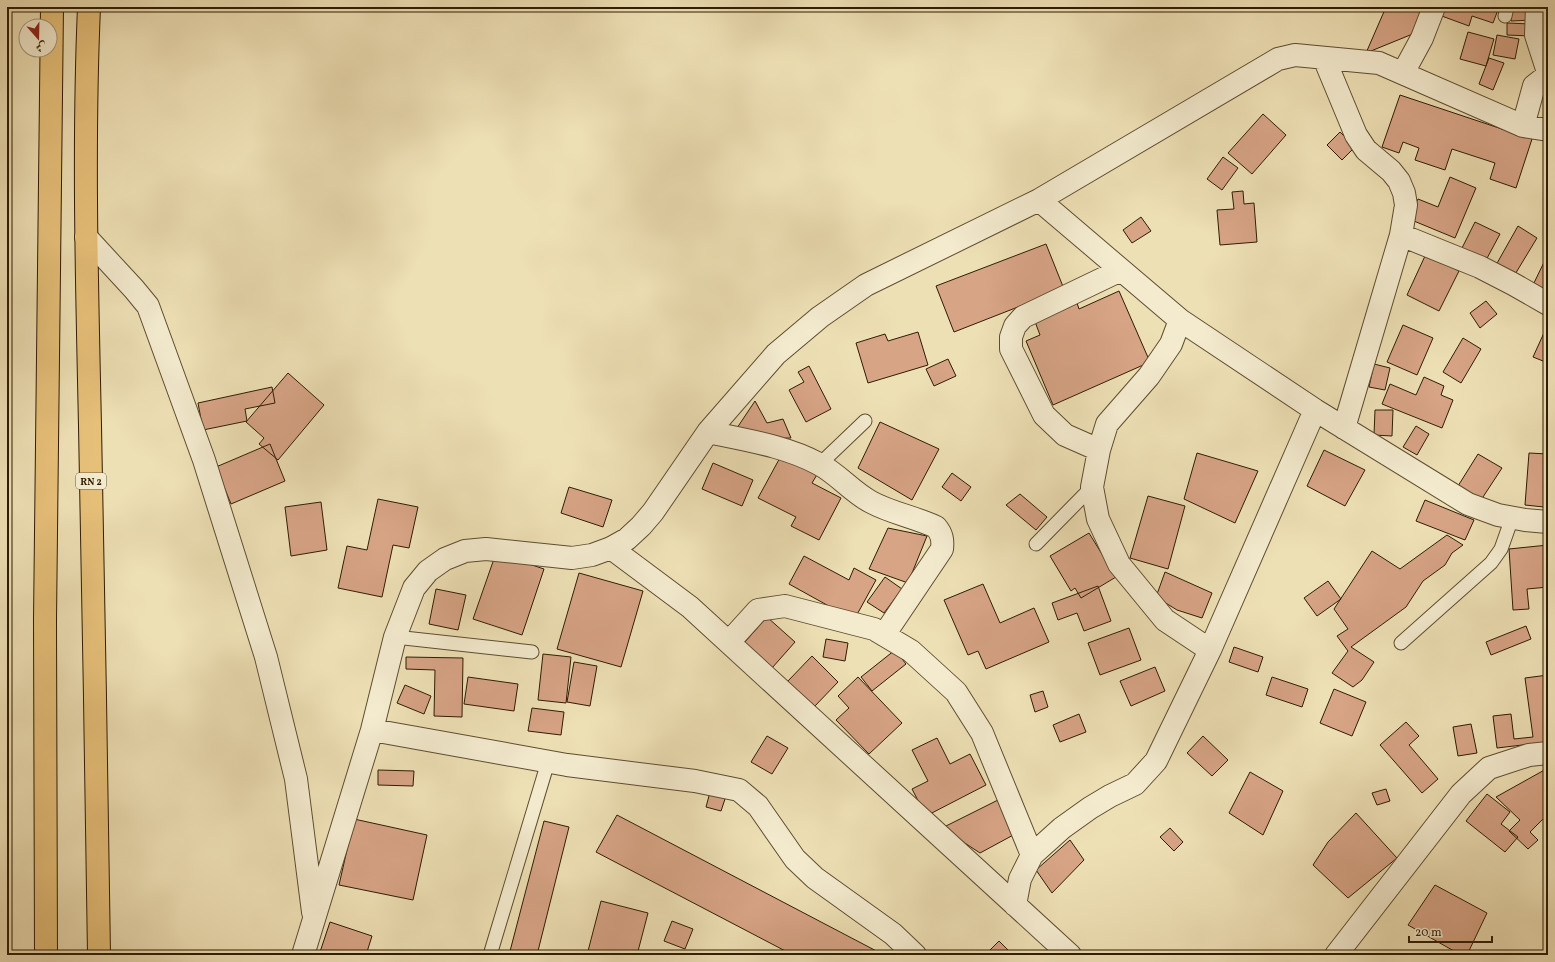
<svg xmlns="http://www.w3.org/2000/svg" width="1555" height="962" viewBox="0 0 1555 962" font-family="Vollkorn,Amiri,serif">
	<rect width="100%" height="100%" fill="#eee0b5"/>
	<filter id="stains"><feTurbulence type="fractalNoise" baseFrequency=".005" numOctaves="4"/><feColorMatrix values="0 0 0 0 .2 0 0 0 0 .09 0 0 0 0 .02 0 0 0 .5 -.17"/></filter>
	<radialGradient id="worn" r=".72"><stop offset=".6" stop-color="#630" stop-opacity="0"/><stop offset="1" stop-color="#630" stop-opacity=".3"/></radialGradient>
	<path fill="#d7a486" stroke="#2d1c03" d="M 1386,7 L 1426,7 L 1420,31 L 1366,53 Z
		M 1441,7 L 1499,7 L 1493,23 L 1472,16 L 1469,26 L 1439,15 Z
		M 1512,7 L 1531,7 L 1532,20 L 1511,21 Z
		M 1507,23 L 1531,24 L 1530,36 L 1507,35 Z
		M 1468,32 L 1494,39 L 1486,66 L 1460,59 Z
		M 1497,35 L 1519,39 L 1515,59 L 1493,55 Z
		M 1489,58 L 1504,63 L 1493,90 L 1479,84 Z
		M 1400,95 L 1532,139 L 1516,188 L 1490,179 L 1495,163 L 1452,149 L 1445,170 L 1415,160 L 1419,148 L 1403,142 L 1399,153 L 1382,147 Z
		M 1263,114 L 1286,135 L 1252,174 L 1228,153 Z
		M 1340,132 L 1355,147 L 1342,160 L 1327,145 Z
		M 1223,157 L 1238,168 L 1222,190 L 1207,179 Z
		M 1450,177 L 1476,188 L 1455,238 L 1409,219 L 1418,199 L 1438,207 Z
		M 1243,191 L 1244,204 L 1254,203 L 1257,242 L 1220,245 L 1217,210 L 1234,209 L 1232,192 Z
		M 1141,217 L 1151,231 L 1132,243 L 1123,230 Z
		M 1475,222 L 1500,234 L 1485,262 L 1461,250 Z
		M 1518,226 L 1537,238 L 1514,276 L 1496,265 Z
		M 1046,244 L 1064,289 L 954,332 L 936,286 Z
		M 1548,254 L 1548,297 L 1532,287 Z
		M 1425,256 L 1436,259 L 1459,271 L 1439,311 L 1407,295 Z
		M 1119,291 L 1150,362 L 1053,405 L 1026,341 L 1040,335 L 1034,319 L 1076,300 L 1079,309 Z
		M 1486,301 L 1497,314 L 1480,328 L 1470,313 Z
		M 1548,324 L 1548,363 L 1533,357 Z
		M 1403,325 L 1433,338 L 1417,375 L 1387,362 Z
		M 918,332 L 928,365 L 868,383 L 856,343 L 885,334 L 888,341 Z
		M 1463,338 L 1481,349 L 1461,383 L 1443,372 Z
		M 948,359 L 956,376 L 934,386 L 926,369 Z
		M 1374,364 L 1390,368 L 1385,390 L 1369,387 Z
		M 809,366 L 831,409 L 806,422 L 789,390 L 804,382 L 798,372 Z
		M 288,373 L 324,405 L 278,460 L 259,444 L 264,438 L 246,422 Z
		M 1424,377 L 1444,386 L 1441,395 L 1453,400 L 1442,428 L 1382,404 L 1390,384 L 1416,395 Z
		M 272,387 L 275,403 L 245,409 L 247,421 L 203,430 L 198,403 Z
		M 755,401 L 767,423 L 783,419 L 791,438 L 747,439 L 735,431 Z
		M 1375,410 L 1393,410 L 1392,436 L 1374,435 Z
		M 880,422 L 939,449 L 912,500 L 858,468 Z
		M 1416,426 L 1429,434 L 1417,455 L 1403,447 Z
		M 270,444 L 285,481 L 231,504 L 216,467 Z
		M 1324,450 L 1365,470 L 1345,506 L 1307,486 Z
		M 1197,453 L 1258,471 L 1235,523 L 1184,499 Z
		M 1529,453 L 1548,454 L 1548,495 L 1545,494 L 1544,507 L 1525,505 Z
		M 782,454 L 818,473 L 812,483 L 841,498 L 819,540 L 791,526 L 796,517 L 758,498 Z
		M 1478,454 L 1502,468 L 1481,500 L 1458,486 Z
		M 713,463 L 753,480 L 742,506 L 702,489 Z
		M 952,473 L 971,487 L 961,501 L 942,487 Z
		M 569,487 L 612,500 L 603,527 L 561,513 Z
		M 1020,494 L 1047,517 L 1036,530 L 1006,505 Z
		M 1148,496 L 1185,506 L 1168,569 L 1130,558 Z
		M 378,499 L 418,507 L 409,548 L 393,545 L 382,597 L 338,588 L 347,546 L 367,550 Z
		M 1425,500 L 1474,520 L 1465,540 L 1416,521 Z
		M 321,502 L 327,550 L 291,556 L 285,507 Z
		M 888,528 L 927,536 L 908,583 L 869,569 Z
		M 1089,533 L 1116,577 L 1081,598 L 1075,588 L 1071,591 L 1050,556 Z
		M 1447,535 L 1463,545 L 1452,553 L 1445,565 L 1423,581 L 1406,607 L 1351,647 L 1374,662 L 1362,680 L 1353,687 L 1332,673 L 1348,651 L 1337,636 L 1348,629 L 1334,609 L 1372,551 L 1400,569 Z
		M 1548,545 L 1548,587 L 1527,589 L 1529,609 L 1513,610 L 1509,549 Z
		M 496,553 L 544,569 L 522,635 L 473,619 Z
		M 804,556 L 849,580 L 854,568 L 876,580 L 854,620 L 789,584 Z
		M 1165,572 L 1212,593 L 1202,618 L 1177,610 L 1156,597 Z
		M 579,573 L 643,591 L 621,667 L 557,649 Z
		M 885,577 L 902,589 L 884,613 L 867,602 Z
		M 1328,581 L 1341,599 L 1317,616 L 1304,598 Z
		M 983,584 L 1000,623 L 1034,608 L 1049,642 L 986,669 L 978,651 L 968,655 L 944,600 Z
		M 1098,586 L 1111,621 L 1084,631 L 1077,613 L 1058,620 L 1052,603 Z
		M 436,589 L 466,595 L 458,630 L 429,624 Z
		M 767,617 L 795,642 L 772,668 L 744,643 Z
		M 1526,626 L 1531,639 L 1491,655 L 1486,642 Z
		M 1129,628 L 1141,660 L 1100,675 L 1088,643 Z
		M 826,639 L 848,643 L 845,661 L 823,657 Z
		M 1234,647 L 1263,657 L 1258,672 L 1229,662 Z
		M 895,650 L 906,664 L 872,691 L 861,677 Z
		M 543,654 L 571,657 L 566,703 L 538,700 Z
		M 812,656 L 838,682 L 814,707 L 787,682 Z
		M 406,657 L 463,658 L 462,717 L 434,716 L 435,670 L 406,669 Z
		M 574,662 L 597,666 L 590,706 L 567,702 Z
		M 1155,667 L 1165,691 L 1131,706 L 1120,681 Z
		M 1548,675 L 1548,742 L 1497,748 L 1493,716 L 1511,714 L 1514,739 L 1533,737 L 1525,678 Z
		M 468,677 L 518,684 L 514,711 L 464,704 Z
		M 858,677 L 902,723 L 869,754 L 836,720 L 849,708 L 838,696 Z
		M 1272,677 L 1308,689 L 1302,707 L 1266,695 Z
		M 405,685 L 431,696 L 424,714 L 397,703 Z
		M 1334,689 L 1366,702 L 1352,736 L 1320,723 Z
		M 1043,691 L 1048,707 L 1035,712 L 1030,695 Z
		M 532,708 L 564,712 L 561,735 L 528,731 Z
		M 1079,714 L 1086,732 L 1060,742 L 1053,725 Z
		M 1406,722 L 1419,736 L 1409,745 L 1438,779 L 1422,793 L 1380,745 Z
		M 1471,724 L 1477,753 L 1458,756 L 1453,727 Z
		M 767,736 L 788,748 L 772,774 L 751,762 Z
		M 1203,736 L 1228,760 L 1212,776 L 1187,753 Z
		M 937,738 L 950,764 L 970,754 L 986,785 L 926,816 L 912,789 L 928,781 L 912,750 Z
		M 1548,768 L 1548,819 L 1546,816 L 1530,832 L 1538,840 L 1528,849 L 1509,831 L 1520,820 L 1496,797 Z
		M 378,770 L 414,771 L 413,786 L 378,785 Z
		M 1250,772 L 1283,791 L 1263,835 L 1229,813 Z
		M 1386,789 L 1390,801 L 1377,805 L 1372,793 Z
		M 710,792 L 726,796 L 721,811 L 706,807 Z
		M 1487,794 L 1510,812 L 1501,824 L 1518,837 L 1505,852 L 1466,821 Z
		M 1002,798 L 1017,833 L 980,853 L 942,828 Z
		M 1356,813 L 1397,858 L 1348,898 L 1313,865 L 1328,842 Z
		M 617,815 L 884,955 L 793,955 L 596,852 Z
		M 354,819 L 427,835 L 413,900 L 339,885 Z
		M 544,821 L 569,827 L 537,955 L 509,955 Z
		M 1170,828 L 1183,842 L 1174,851 L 1160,837 Z
		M 1070,840 L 1084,860 L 1052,893 L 1036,870 Z
		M 1435,885 L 1487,913 L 1467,955 L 1461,955 L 1408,925 Z
		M 601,901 L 648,913 L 637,955 L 587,955 Z
		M 672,921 L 693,929 L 685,949 L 664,941 Z
		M 330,922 L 372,936 L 366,955 L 319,955 Z
		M 999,941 L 1013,955 L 985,955 Z"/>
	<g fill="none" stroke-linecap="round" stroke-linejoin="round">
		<g stroke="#5d4d30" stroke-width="15">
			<path id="lane" d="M 1505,16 L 1507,7
				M 820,464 L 865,421
				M 1036,544 L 1092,487
				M 395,637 L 532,652
				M 1401,643 L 1491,563 L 1501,549 L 1512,518
				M 490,955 L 548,762"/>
		</g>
		<g stroke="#5d4d30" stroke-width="24">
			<path id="street" d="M 1537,7 L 1536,35 L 1548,72
				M 1324,58 L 1356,135 L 1366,150 L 1391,171 L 1399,181 L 1404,193 L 1406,205 L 1401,235 L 1344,428
				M 1403,73 L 1422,38 L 1434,7
				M 1523,126 L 1534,86 L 1548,75
				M 1039,200 L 1180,320 L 1315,410 L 1468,504 L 1498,515 L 1525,520 L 1548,522
				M 1401,235 L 1480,267 L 1513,284 L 1548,304
				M 86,237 L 134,289 L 148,306 L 204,460 L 266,657 L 296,779 L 313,912
				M 1180,320 L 1171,344 L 1149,376 L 1107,424 L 1099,450 L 1092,487 L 1098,519 L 1119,564 L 1165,620 L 1210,650
				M 708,432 C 745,440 786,446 819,464 C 838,474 852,492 871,502 C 891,513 915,517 936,527 C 942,534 943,540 942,549 L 884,635
				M 1099,450 L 1065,435 L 1044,415 L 1011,349 L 1011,337 L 1015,326 L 1023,317 L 1121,270
				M 611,548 L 690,607 L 1070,955
				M 729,642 L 758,610 L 785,606 L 874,629 L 911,651 L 956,692 L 982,733 L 1032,855
				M 372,730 L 567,765 L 695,781 L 739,790 L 758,806 L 795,859 L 815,878 L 893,934 L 915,955
				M 1015,905 L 1020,879 L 1032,855 L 1062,828 L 1090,808 L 1110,796 L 1135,784 L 1156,761 L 1210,650 L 1315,410
				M 303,955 L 372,730 L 395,637 L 414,588 L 428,571 L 445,559 L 465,551 L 486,549 L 572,558 L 592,555 L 611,548 L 627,539 L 641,526 L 653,512 L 708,432 L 776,354 L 820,317 L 866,285 L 1039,200 L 1278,59 L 1295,55 L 1379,63 L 1523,126 L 1548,130
				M 1336,955 L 1461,794 L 1489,768 L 1529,755 L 1548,753"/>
		</g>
		<g stroke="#2d1c03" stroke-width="24">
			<path id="highway" d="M 89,7 C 83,147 87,287 90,426 C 93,602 97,779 99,955
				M 46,955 L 45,620 L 52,7"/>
		</g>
		<use href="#lane" stroke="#f4ebcf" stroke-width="13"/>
		<use href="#street" stroke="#f4ebcf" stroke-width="22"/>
		<use href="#highway" stroke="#e7c07a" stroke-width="22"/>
	</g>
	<g text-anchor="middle" stroke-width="4" stroke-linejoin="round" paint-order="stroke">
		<rect fill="#f4ebcf" stroke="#695a40" stroke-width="1" x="76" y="473" width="30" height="16" rx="3"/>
		<g font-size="10" font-weight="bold" fill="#2d1c03">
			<text x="91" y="485">RN 2</text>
		</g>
	</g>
	<rect width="1555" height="962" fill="none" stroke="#eee0b5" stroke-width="24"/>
	<rect x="8" y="8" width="1539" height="946" fill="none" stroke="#2d1c03" stroke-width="2"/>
	<rect x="12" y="12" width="1531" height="938" fill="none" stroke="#2d1c03"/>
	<g transform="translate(38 38) rotate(160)"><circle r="19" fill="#f4ebcf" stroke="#a4987d"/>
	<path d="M0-3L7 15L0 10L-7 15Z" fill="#8f2418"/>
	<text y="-6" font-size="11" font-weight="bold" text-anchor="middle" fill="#2d1c03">ش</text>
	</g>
	<path d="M1409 936v6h83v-6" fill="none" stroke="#2d1c03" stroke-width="2"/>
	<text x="1415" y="936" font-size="12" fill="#2d1c03" stroke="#f4ebcf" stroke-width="3" paint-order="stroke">20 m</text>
	<rect width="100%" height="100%" filter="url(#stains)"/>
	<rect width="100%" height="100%" fill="url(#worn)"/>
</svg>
